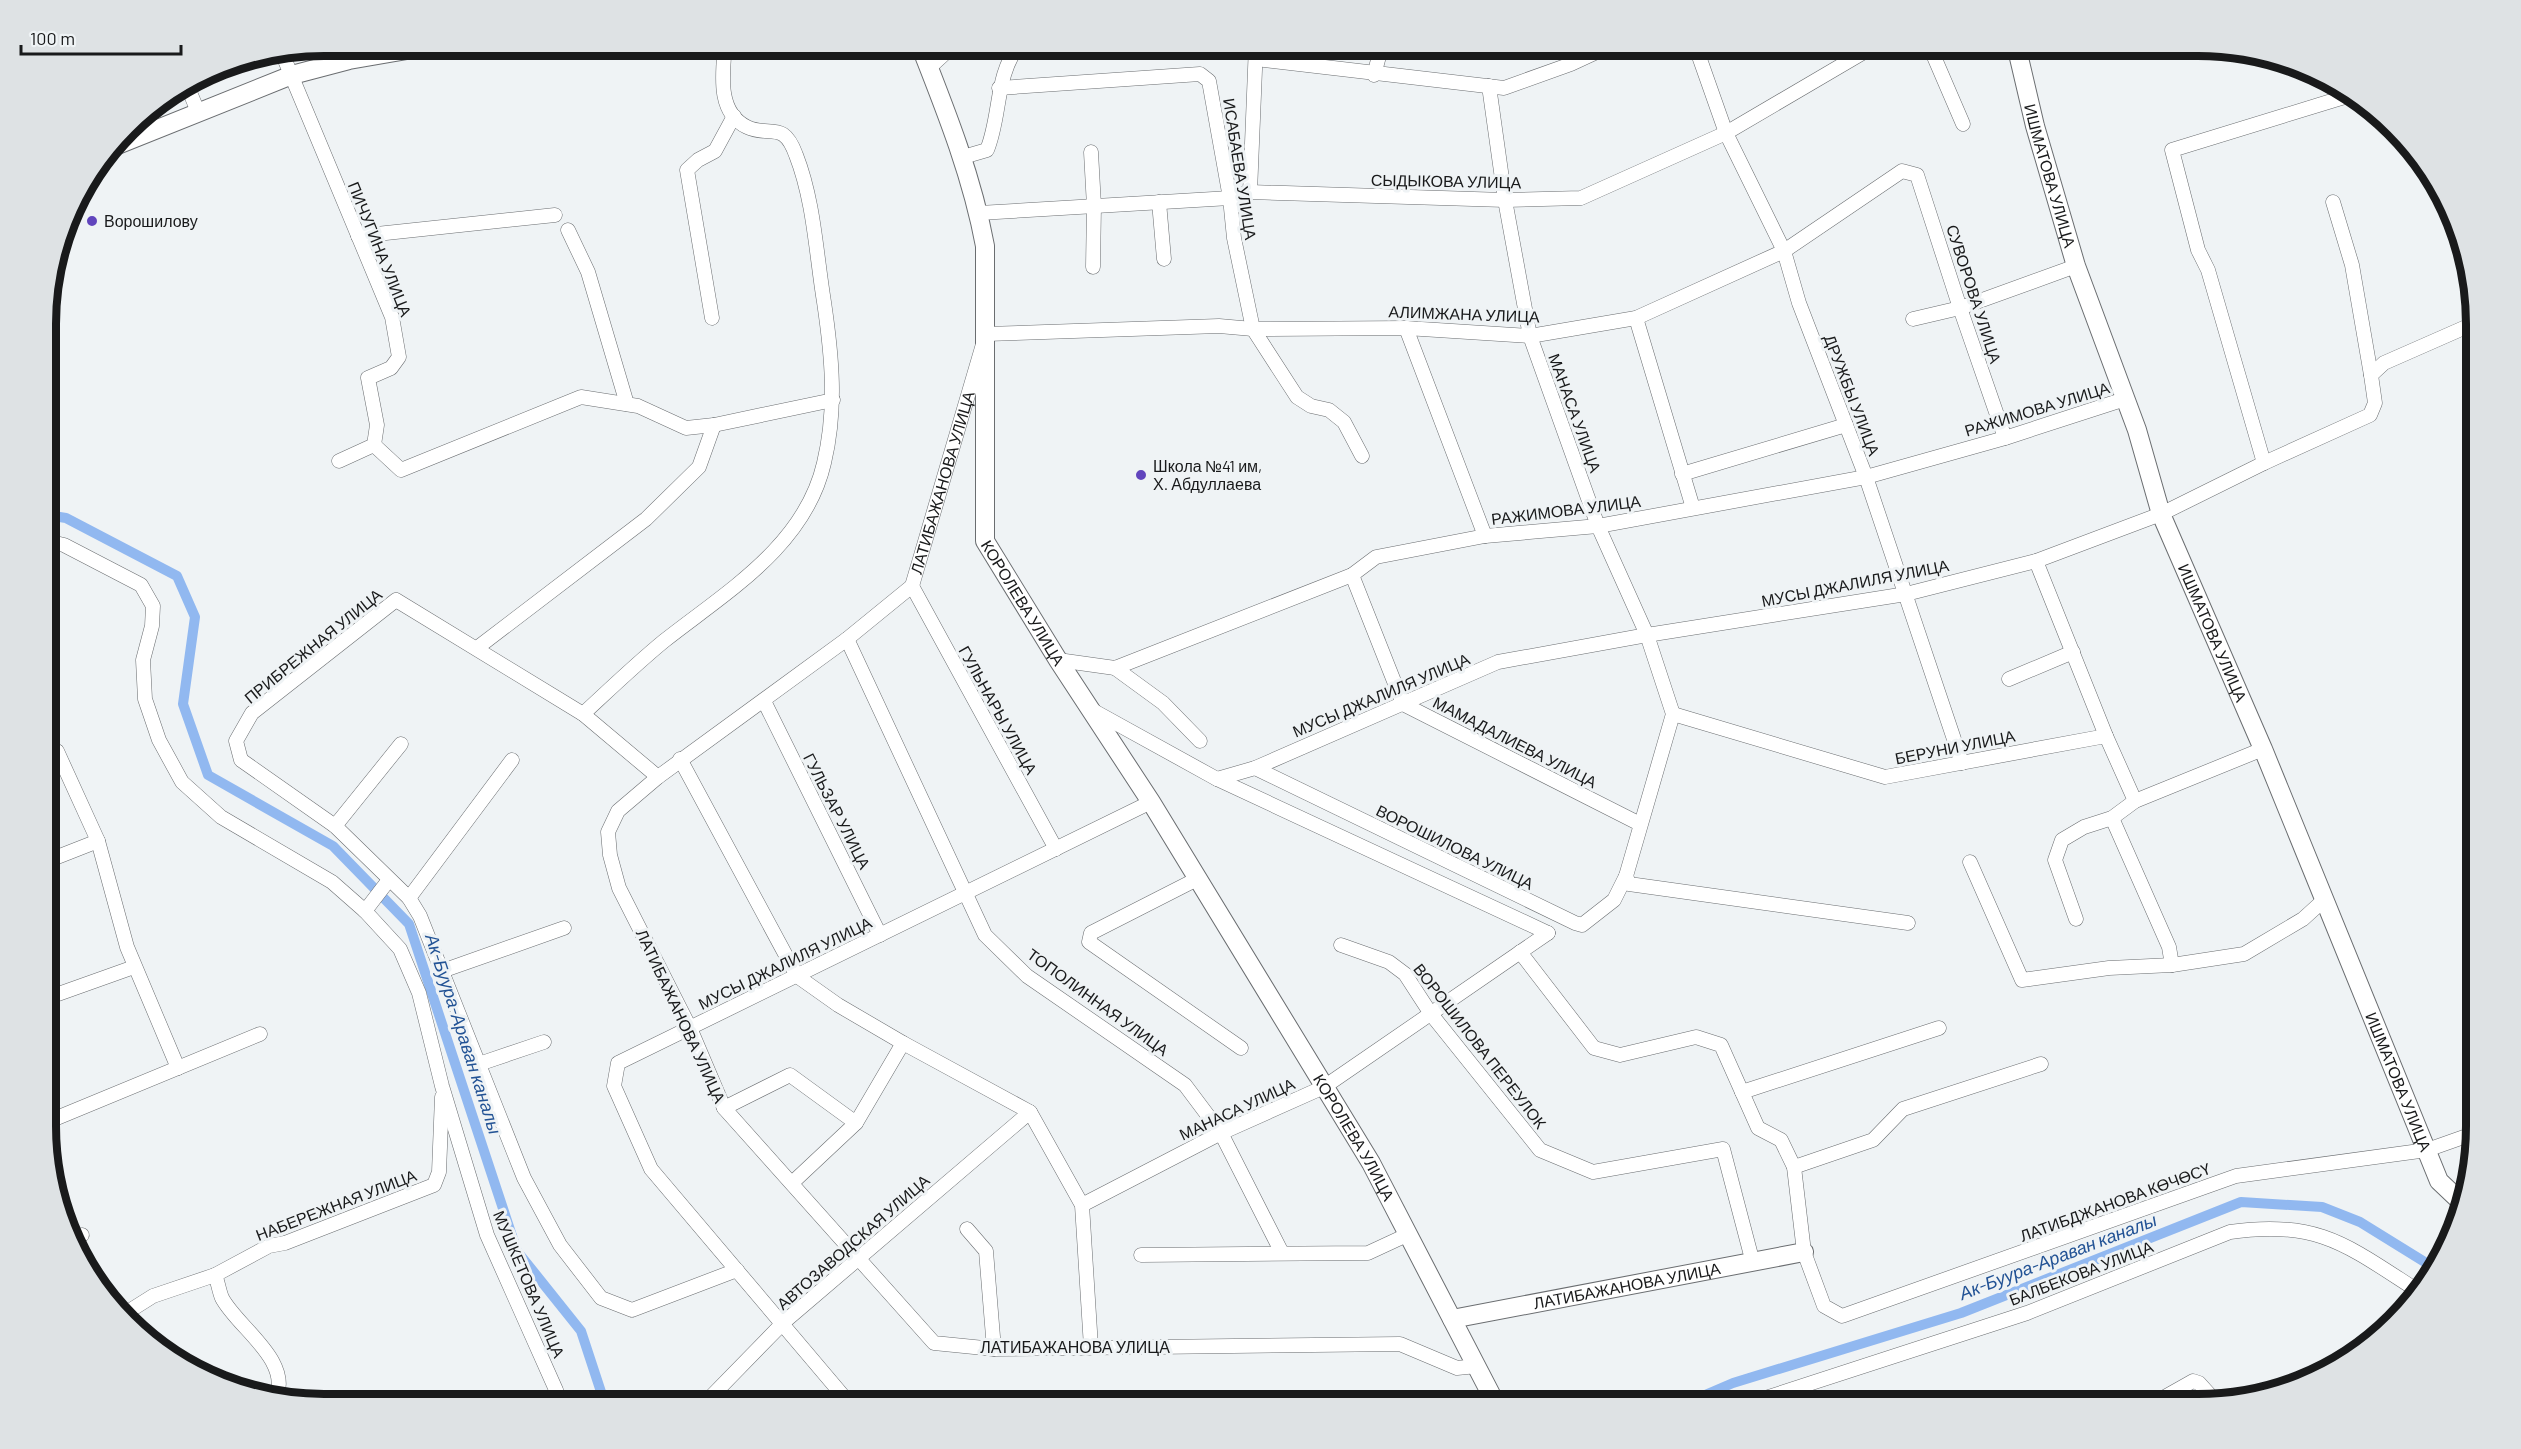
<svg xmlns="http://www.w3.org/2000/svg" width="2521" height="1449" viewBox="0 0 2521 1449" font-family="Barlow,sans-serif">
	<rect width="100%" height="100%" fill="#eff3f5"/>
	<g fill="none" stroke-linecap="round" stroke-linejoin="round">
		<path stroke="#91b8f0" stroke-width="10" d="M 47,515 L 66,518 L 177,576 L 195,617 L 183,704 L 208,775 L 333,846 L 409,924 L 517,1251 L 581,1331 L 605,1404
			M 1684,1404 L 1733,1383 L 1961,1313 L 2241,1202 L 2322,1207 L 2360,1222 L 2436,1269"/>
		<g stroke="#6a6d70" stroke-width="15">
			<g id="street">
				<path d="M 1695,45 L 1726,133 L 1784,251 L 1799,303 L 1866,477 L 1962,763"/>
				<path d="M 1929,45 L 1963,124"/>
				<path d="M 282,53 L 392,317 L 399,357 L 391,368 L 368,378 L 377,425 L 374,445 L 339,461"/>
				<path d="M 1256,59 L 1504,88 L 1571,64 L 1612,45"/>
				<path d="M 929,68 L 954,45"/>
				<path d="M 1374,75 L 1382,45"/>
				<path d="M 187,85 L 198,112"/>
				<path d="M 999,88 L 1200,74 L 1209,81 L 1230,198 L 1234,238 L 1253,329 L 1297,397 L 1311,406 L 1329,410 L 1344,422 L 1362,456"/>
				<path d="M 1091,152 L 1094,206 L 1093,267"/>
				<path d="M 963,157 L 987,150 C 1001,116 995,75 1019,45"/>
				<path d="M 1250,192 L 1256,45"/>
				<path d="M 1159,202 L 1164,259"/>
				<path d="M 2333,202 L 2352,265 L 2371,375"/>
				<path d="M 979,213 L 1230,198 L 1250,192 L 1505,200 L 1581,198 L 1726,133 L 1876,45"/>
				<path d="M 568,230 L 588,272 L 627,404"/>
				<path d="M 358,236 L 555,215"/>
				<path d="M 712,318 L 687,170 L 698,160 L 715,151 L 734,116"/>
				<path d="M 1636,318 L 1693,508"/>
				<path d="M 1913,319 L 1960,308 L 2076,266"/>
				<path d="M 1406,328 L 1485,536"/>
				<path d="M 374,445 L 401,470 L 581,397 L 638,406 L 686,428 L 714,425 L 833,400"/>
				<path d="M 2264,463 L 2208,270 L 2198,250 L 2172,150 L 2351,95"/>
				<path d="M 1682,474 L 1846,425"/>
				<path d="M 47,541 L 64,545 L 141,585 L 153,606 L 152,626 L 143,660 L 145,699 L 159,740 L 182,782 L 221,817 L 332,882 L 365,911 L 400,949 L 419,993 L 442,1086 L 487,1235 L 556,1390 L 560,1404"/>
				<path d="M 2036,561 L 2106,736 L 2135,801"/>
				<path d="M 1352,575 L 1403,704 L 1640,824"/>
				<path d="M 912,586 L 1056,849"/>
				<path d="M 847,639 L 985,935 L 1027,976 L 1185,1085 L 1221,1133 L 1282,1253"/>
				<path d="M 477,648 L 646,519 L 699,467 L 714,425"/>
				<path d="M 1058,660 L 1115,668 L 1352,575 L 1376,557 L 1485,536 L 1598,526 L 1866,477 L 2005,438 L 2125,399"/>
				<path d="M 1115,668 L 1163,703 L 1200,741"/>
				<path d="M 2009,679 L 2073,652"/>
				<path d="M 764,701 L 880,935"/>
				<path d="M 1092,710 L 1217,779 L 1548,933"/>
				<path d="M 583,714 C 610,689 636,664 664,641 C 726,592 805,546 824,463 C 837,409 832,356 824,302 C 816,253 814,201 796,155 C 783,119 770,138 747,127 C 716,112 723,72 725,45"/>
				<path d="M 1673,714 L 1885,777 L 2106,736"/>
				<path d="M 57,751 L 98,841 L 127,947 L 178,1068"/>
				<path d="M 680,759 L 797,976 L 838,1005 L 903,1043 L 1030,1112 L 1082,1205 L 1091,1347"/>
				<path d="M 1255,768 L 1575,923 L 1582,925 L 1614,900 L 1626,876 L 1673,714 L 1647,635 L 1598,526 L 1530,336 L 1505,200 L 1489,86"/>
				<path d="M 658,777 L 583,714 L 396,600 L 252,713 L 236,741 L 241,760 L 335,826 L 409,898 L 420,916 L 524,1178 L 560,1245 L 601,1298 L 632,1310 L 737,1270"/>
				<path d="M 1217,779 L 1255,768 L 1498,662 L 1647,635 L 1906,594 L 2036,561 L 2161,514 L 2264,463 L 2370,415 L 2375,403 L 2371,375 L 2384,363 L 2475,323"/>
				<path d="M 2112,818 L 2169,947 L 2172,965"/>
				<path d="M 335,826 L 401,744"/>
				<path d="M 47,861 L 98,841"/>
				<path d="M 1970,862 L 2022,980 L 2109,968 L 2172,965 L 2244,954 L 2303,919 L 2325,899"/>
				<path d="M 1626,876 L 1629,884 L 1908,923"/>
				<path d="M 1197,879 L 1091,933 L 1089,942 L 1241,1048"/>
				<path d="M 409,898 L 512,760"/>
				<path d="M 365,911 L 388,881"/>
				<path d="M 2076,919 L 2055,860 L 2062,840 L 2084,827 L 2112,818 L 2135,801 L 2263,749"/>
				<path d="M 1341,945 L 1389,962 L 1405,974 L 1431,1014 L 1540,1150 L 1593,1172 L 1723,1149 L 1753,1263"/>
				<path d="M 1520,952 L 1594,1048 L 1620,1055 L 1696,1037 L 1721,1045 L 1758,1128 L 1781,1140 L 1794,1167 L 1804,1252 L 1824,1306 L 1842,1316 L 2236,1176 L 2427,1150 L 2475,1133"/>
				<path d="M 442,971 L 564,928"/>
				<path d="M 47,998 L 134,967"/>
				<path d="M 479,1064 L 544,1042"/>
				<path d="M 1742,1092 L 1939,1028"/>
				<path d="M 724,1108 L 790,1075 L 856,1123"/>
				<path d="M 47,1122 L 260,1034"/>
				<path d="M 1794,1167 L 1873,1140 L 1903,1109 L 2041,1064"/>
				<path d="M 792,1183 L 856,1123 L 903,1043"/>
				<path d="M 1082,1205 L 1221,1133 L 1324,1087 L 1548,933"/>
				<path d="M 967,1229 L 986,1251 L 994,1349"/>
				<path d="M 76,1237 L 82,1235"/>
				<path d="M 1141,1255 L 1368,1253 L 1409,1234"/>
				<path d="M 215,1275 C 218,1282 219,1291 222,1298 C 237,1327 292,1360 276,1398"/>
				<path d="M 126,1313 L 153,1296 L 215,1275 L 269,1246 L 285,1243 L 434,1185 L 439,1172 L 442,1097"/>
				<path id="s1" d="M 1477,1366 L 1457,1368 L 1400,1344 L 994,1349 L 934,1343 L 724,1108 L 690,1028 L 619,888 L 610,855 L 608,832 L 618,811 L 658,777 L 847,639 L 912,586 L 986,334 L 1219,326 L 1253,329 L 1406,328 L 1530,336 L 1636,318 L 1784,251 L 1902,171 L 1917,175 L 1960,308 L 2005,438"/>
				<path d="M 2154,1403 L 2193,1381 L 2199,1383 L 2217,1403"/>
				<path d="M 704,1404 L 784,1322 L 1030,1112"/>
				<path d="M 850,1404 L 651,1169 L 614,1086 L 618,1063 L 1151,802"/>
				<path d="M 1747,1404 L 2027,1313 L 2230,1232 C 2318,1219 2348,1246 2418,1291"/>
			</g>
		</g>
		<g stroke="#6a6d70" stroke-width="20">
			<g id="secondary">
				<path id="s2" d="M 920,45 C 946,111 972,176 985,246 L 985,541 L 1058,660 L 1151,802 L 1371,1163 L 1496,1404"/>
				<path id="s3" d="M 2016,45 L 2035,126 L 2076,266 L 2137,430 L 2161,514 L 2263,749 L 2439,1181 L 2459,1200"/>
				<path d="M 115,146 L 292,75 L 349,60 L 436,45"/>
				<path id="s4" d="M 1452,1319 L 1804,1252"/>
			</g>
		</g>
		<use href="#street" stroke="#fff" stroke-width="14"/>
		<use href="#secondary" stroke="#fff" stroke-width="18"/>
	</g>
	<g fill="#6145bd" stroke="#eff3f5" stroke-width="2">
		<circle cx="92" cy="221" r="6"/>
		<circle cx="1141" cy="475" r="6"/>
	</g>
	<g text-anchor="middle" stroke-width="6" stroke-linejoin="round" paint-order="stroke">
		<g font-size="16" fill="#191a1b" stroke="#eff3f5">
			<text transform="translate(1240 169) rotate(81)" y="6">ИСАБАЕВА УЛИЦА</text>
			<text dy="6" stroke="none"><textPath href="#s3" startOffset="135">ИШМАТОВА УЛИЦА</textPath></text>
			<text transform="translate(1446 181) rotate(1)" y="6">СЫДЫКОВА УЛИЦА</text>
			<text transform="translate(380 249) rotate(68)" y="6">ПИЧУГИНА УЛИЦА</text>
			<text transform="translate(1974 294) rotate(72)" y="6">СУВОРОВА УЛИЦА</text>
			<text transform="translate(1464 314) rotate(2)" y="6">АЛИМЖАНА УЛИЦА</text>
			<text transform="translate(1852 395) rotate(69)" y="6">ДРУЖБЫ УЛИЦА</text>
			<text transform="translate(2037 409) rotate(-17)" y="6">РАЖИМОВА УЛИЦА</text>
			<text transform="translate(1575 413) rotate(70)" y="6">МАНАСА УЛИЦА</text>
			<text dy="6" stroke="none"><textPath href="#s1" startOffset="1666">ЛАТИБАЖАНОВА УЛИЦА</textPath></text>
			<text transform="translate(1566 510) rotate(-7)" y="6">РАЖИМОВА УЛИЦА</text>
			<text transform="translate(1855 583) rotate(-11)" y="6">МУСЫ ДЖАЛИЛЯ УЛИЦА</text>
			<text dy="6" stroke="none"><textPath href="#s2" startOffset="579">КОРОЛЕВА УЛИЦА</textPath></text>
			<text dy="6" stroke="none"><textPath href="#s3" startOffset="621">ИШМАТОВА УЛИЦА</textPath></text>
			<text transform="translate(313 646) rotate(-39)" y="6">ПРИБРЕЖНАЯ УЛИЦА</text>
			<text transform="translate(1381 695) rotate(-23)" y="6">МУСЫ ДЖАЛИЛЯ УЛИЦА</text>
			<text transform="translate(998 710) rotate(61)" y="6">ГУЛЬНАРЫ УЛИЦА</text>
			<text transform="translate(1515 742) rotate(27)" y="6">МАМАДАЛИЕВА УЛИЦА</text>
			<text transform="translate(1955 747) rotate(-11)" y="6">БЕРУНИ УЛИЦА</text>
			<text transform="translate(837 811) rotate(63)" y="6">ГУЛЬЗАР УЛИЦА</text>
			<text transform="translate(1455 847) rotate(26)" y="6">ВОРОШИЛОВА УЛИЦА</text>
			<text transform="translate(785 963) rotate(-26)" y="6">МУСЫ ДЖАЛИЛЯ УЛИЦА</text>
			<text transform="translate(1098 1002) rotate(36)" y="6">ТОПОЛИННАЯ УЛИЦА</text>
			<text transform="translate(681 1016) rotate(65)" y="6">ЛАТИБАЖАНОВА УЛИЦА</text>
			<text transform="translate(1480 1046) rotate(52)" y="6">ВОРОШИЛОВА ПЕРЕУЛОК</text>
			<text dy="6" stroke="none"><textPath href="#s3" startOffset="1107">ИШМАТОВА УЛИЦА</textPath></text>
			<text transform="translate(1237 1109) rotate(-25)" y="6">МАНАСА УЛИЦА</text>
			<text dy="6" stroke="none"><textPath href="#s2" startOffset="1208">КОРОЛЕВА УЛИЦА</textPath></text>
			<text transform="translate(2115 1202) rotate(-20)" y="6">ЛАТИБДЖАНОВА КӨЧӨСҮ</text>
			<text transform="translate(336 1205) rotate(-21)" y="6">НАБЕРЕЖНАЯ УЛИЦА</text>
			<text transform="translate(853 1242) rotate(-41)" y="6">АВТОЗАВОДСКАЯ УЛИЦА</text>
			<text transform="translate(2081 1273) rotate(-21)" y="6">БАЛБЕКОВА УЛИЦА</text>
			<text transform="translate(529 1284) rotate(67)" y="6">МУШКЕТОВА УЛИЦА</text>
			<text dy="6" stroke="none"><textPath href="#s4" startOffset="178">ЛАТИБАЖАНОВА УЛИЦА</textPath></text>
			<text x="1075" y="1353">ЛАТИБАЖАНОВА УЛИЦА</text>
		</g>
		<g font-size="16" fill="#191a1b" stroke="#eff3f5" text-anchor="start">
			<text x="104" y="227">Ворошилову</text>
			<text x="1153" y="472">Школа №41 им,<tspan x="1153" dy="18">Х. Абдуллаева</tspan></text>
		</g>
		<g font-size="18" font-style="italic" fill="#235395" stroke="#eff3f5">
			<text transform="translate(463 1034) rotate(72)" y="6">Ак-Буура-Араван каналы</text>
			<text transform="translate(2058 1257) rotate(-21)" y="6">Ак-Буура-Араван каналы</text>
		</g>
	</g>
	<path d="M0 0H2521V1449H0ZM324 56H2198A268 268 0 0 1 2466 324V1126A268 268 0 0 1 2198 1394H324A268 268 0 0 1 56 1126V324A268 268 0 0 1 324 56Z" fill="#dee2e4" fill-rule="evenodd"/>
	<path fill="none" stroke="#191a1b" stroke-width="8" d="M324 56H2198A268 268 0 0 1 2466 324V1126A268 268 0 0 1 2198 1394H324A268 268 0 0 1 56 1126V324A268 268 0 0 1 324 56Z"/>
	<path d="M21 45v9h160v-9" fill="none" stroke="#191a1b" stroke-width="3"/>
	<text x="30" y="45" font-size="18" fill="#191a1b" stroke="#eff3f5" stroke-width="4.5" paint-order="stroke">100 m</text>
</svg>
